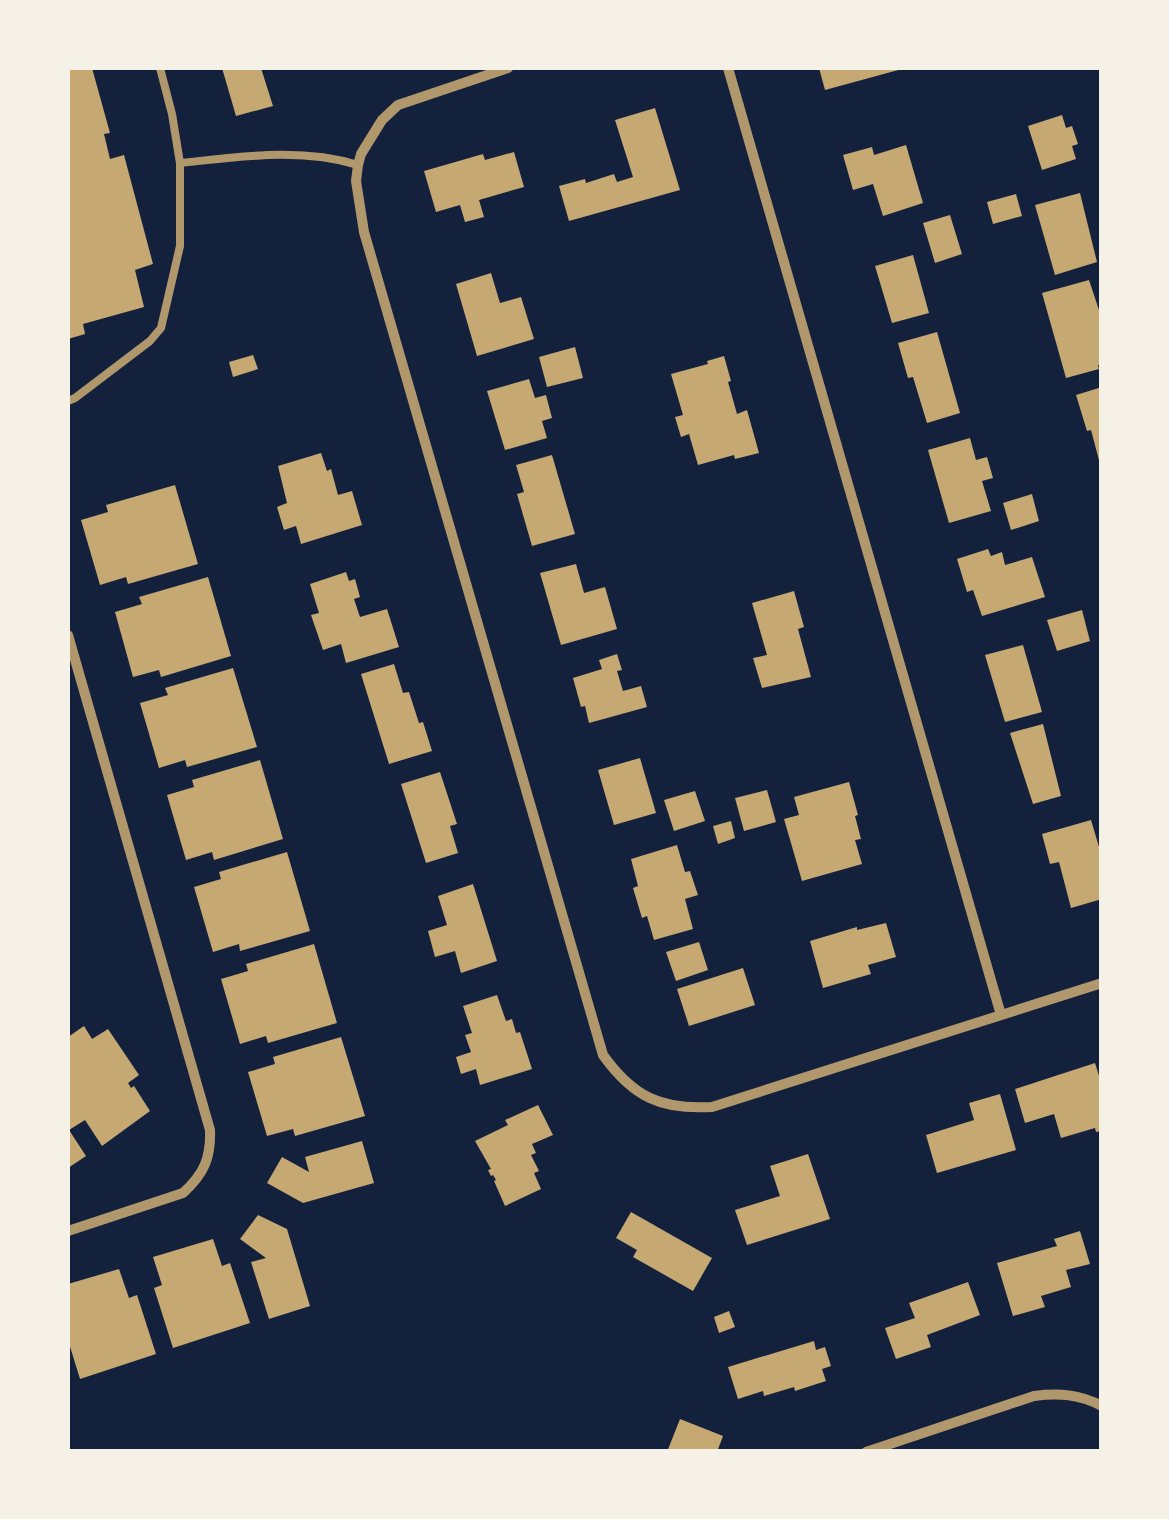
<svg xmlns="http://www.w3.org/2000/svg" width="1169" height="1519" viewBox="0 0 1169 1519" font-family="Arial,sans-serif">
	<rect width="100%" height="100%" fill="#14213d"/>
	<path fill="#c6a872" d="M 68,68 L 92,68 L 110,133 L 104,134 L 110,159 L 124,155 L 153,264 L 135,270 L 144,307 L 83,324 L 85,334 L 68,339 Z
		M 222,68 L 261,68 L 273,106 L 236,116 Z
		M 819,68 L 902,68 L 902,69 L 825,90 Z
		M 655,108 L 680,190 L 569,221 L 559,186 L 585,179 L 586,183 L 614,174 L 617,182 L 633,177 L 615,120 Z
		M 1062,115 L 1066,128 L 1072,126 L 1078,144 L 1072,146 L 1076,159 L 1042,170 L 1028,126 Z
		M 906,145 L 923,203 L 883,216 L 873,184 L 853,190 L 843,155 L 872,147 L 874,155 Z
		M 514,152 L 524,187 L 479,200 L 484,217 L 465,222 L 460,205 L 436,212 L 424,171 L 483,154 L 485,160 Z
		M 1080,193 L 1097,262 L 1055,275 L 1035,205 Z
		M 1016,194 L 1022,216 L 993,224 L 987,202 Z
		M 950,215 L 962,254 L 935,263 L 923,223 Z
		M 913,255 L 929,313 L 892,323 L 875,266 Z
		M 491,273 L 500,303 L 521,297 L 534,339 L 477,356 L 456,284 Z
		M 1089,280 L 1102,319 L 1102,365 L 1098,365 L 1099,369 L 1066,378 L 1042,293 Z
		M 937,332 L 960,413 L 927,423 L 913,377 L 908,378 L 898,343 Z
		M 575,347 L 583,378 L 547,387 L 539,357 Z
		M 253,355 L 258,369 L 233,377 L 229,362 Z
		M 724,356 L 731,381 L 728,382 L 737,414 L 747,410 L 759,453 L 735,459 L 734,455 L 698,465 L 689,434 L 681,437 L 675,417 L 683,415 L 671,374 L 708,364 L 707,361 Z
		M 529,379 L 535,398 L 546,395 L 552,418 L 542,421 L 547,438 L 505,450 L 487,391 Z
		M 1102,387 L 1102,464 L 1100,464 L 1091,430 L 1087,431 L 1076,395 Z
		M 970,438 L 976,460 L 987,457 L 993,478 L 982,481 L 991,511 L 949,523 L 928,450 Z
		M 321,453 L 327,471 L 331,469 L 338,495 L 352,491 L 362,525 L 301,544 L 296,526 L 284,530 L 277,507 L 287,503 L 278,466 Z
		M 552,455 L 575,534 L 532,546 L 517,494 L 524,492 L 516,465 Z
		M 175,485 L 198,564 L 128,584 L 126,577 L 100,585 L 81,520 L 108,512 L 106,505 Z
		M 1032,494 L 1039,521 L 1011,530 L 1003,503 Z
		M 988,549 L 991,556 L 1002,552 L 1005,565 L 1032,557 L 1045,597 L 982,616 L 973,590 L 967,592 L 957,559 Z
		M 576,564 L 584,593 L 605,587 L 617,629 L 561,645 L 540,573 Z
		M 346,572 L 349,581 L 355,579 L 360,597 L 354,599 L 360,617 L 387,609 L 399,647 L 346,663 L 341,644 L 323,650 L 311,615 L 319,613 L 310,584 Z
		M 208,577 L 231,656 L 161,677 L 159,670 L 133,677 L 115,612 L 142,604 L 139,597 Z
		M 794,591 L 804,627 L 798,629 L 811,677 L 762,688 L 753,658 L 767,655 L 752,603 Z
		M 1082,610 L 1090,641 L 1057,651 L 1047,620 Z
		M 1023,645 L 1042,712 L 1005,722 L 985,655 Z
		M 617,654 L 622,670 L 617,671 L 623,691 L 641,686 L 647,707 L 589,723 L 585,706 L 581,707 L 573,678 L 602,669 L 599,660 Z
		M 394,664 L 403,693 L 409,692 L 419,723 L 423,722 L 432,751 L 389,764 L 361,674 Z
		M 233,668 L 257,747 L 187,767 L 185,760 L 159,768 L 140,703 L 168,695 L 165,688 Z
		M 1043,724 L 1061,796 L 1033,804 L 1010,733 Z
		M 640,758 L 656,813 L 614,825 L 598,770 Z
		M 260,760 L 283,839 L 214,860 L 212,852 L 186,860 L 167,795 L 194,787 L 192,780 Z
		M 440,772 L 457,824 L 450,826 L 458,853 L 426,863 L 401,784 Z
		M 849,782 L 858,815 L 855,816 L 861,839 L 855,840 L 862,864 L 802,881 L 784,819 L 799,815 L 794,797 Z
		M 767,790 L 776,822 L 744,831 L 735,798 Z
		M 695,791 L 705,821 L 674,831 L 664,800 Z
		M 1091,820 L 1102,857 L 1102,899 L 1071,908 L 1059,862 L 1050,864 L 1042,834 Z
		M 731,821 L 735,838 L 718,844 L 713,826 Z
		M 677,845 L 685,872 L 690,871 L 698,895 L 685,899 L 693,929 L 654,940 L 647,916 L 642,918 L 633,888 L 638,886 L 631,859 Z
		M 287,852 L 310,931 L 240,951 L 239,944 L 213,952 L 194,887 L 221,879 L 219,872 Z
		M 473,884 L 497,961 L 461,973 L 455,951 L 435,957 L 428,931 L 447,925 L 438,896 Z
		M 886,923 L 896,957 L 868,965 L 871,974 L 823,988 L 810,941 L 857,927 L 857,930 Z
		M 699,942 L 708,970 L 676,981 L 666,952 Z
		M 314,944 L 337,1023 L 268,1043 L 266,1036 L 240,1044 L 221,979 L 248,971 L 246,964 Z
		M 743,968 L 755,1005 L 689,1026 L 677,989 Z
		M 497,995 L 506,1021 L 512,1019 L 516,1033 L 520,1032 L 532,1069 L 480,1085 L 476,1069 L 461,1074 L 456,1057 L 471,1052 L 465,1035 L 472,1033 L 463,1006 Z
		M 84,1026 L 92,1039 L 108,1029 L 139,1075 L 128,1083 L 131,1088 L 134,1086 L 150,1111 L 102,1146 L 85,1120 L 69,1130 L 86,1156 L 68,1168 L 68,1037 Z
		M 341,1037 L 365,1116 L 295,1136 L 293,1129 L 267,1136 L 248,1072 L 275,1064 L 273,1057 Z
		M 1095,1063 L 1102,1085 L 1102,1131 L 1096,1132 L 1095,1128 L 1061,1138 L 1054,1114 L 1025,1123 L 1015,1089 Z
		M 1000,1094 L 1016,1150 L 937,1173 L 926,1135 L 974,1120 L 969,1103 Z
		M 538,1105 L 553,1135 L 532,1144 L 536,1153 L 531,1155 L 539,1171 L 534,1173 L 541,1189 L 505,1206 L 494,1181 L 496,1180 L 493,1175 L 491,1176 L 488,1170 L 491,1169 L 475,1141 L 508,1125 L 505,1120 Z
		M 362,1141 L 374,1183 L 303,1203 L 267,1183 L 282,1157 L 309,1172 L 305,1157 Z
		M 808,1154 L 830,1219 L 747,1245 L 735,1210 L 780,1196 L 770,1166 Z
		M 631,1212 L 712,1258 L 693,1291 L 633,1257 L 637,1250 L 616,1238 Z
		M 258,1215 L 287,1229 L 310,1306 L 269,1319 L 251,1262 L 266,1258 L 240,1239 Z
		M 1080,1231 L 1090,1264 L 1066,1270 L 1071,1287 L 1041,1296 L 1045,1307 L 1013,1316 L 997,1263 L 1057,1246 L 1054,1239 Z
		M 213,1239 L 222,1266 L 230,1263 L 250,1323 L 173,1348 L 154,1288 L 162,1285 L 153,1257 Z
		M 119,1269 L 129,1298 L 137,1295 L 156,1354 L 80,1379 L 68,1340 L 68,1284 Z
		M 968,1282 L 980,1315 L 927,1335 L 931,1347 L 896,1359 L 885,1328 L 915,1318 L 909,1303 Z
		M 729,1311 L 735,1327 L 719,1333 L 714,1317 Z
		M 814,1341 L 816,1350 L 825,1347 L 831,1366 L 822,1369 L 826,1381 L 795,1391 L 794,1387 L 764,1396 L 763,1391 L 738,1399 L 728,1367 Z
		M 680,1419 L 723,1436 L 717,1452 L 667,1452 Z"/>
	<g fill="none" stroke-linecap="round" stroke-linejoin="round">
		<path stroke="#b1986c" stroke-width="8" d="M 180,163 C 238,157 301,147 358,165
			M 68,401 L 75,398 L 150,341 L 161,328 L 180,246 L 180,163 L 172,114 L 160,68"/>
		<path stroke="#b1986c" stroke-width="10" d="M 508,68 L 398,105 L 382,120 L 361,154 L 358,165 L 356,181 L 364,232 L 603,1055 C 633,1097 661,1110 712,1107 L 1102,983
			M 728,68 L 1001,1015
			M 68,635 L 210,1130 C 211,1158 204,1174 183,1193 L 68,1231
			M 866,1452 L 1034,1396 C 1059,1393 1079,1394 1102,1406"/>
	</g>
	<rect width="1169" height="1519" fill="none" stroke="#f6f1e7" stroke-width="140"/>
</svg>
